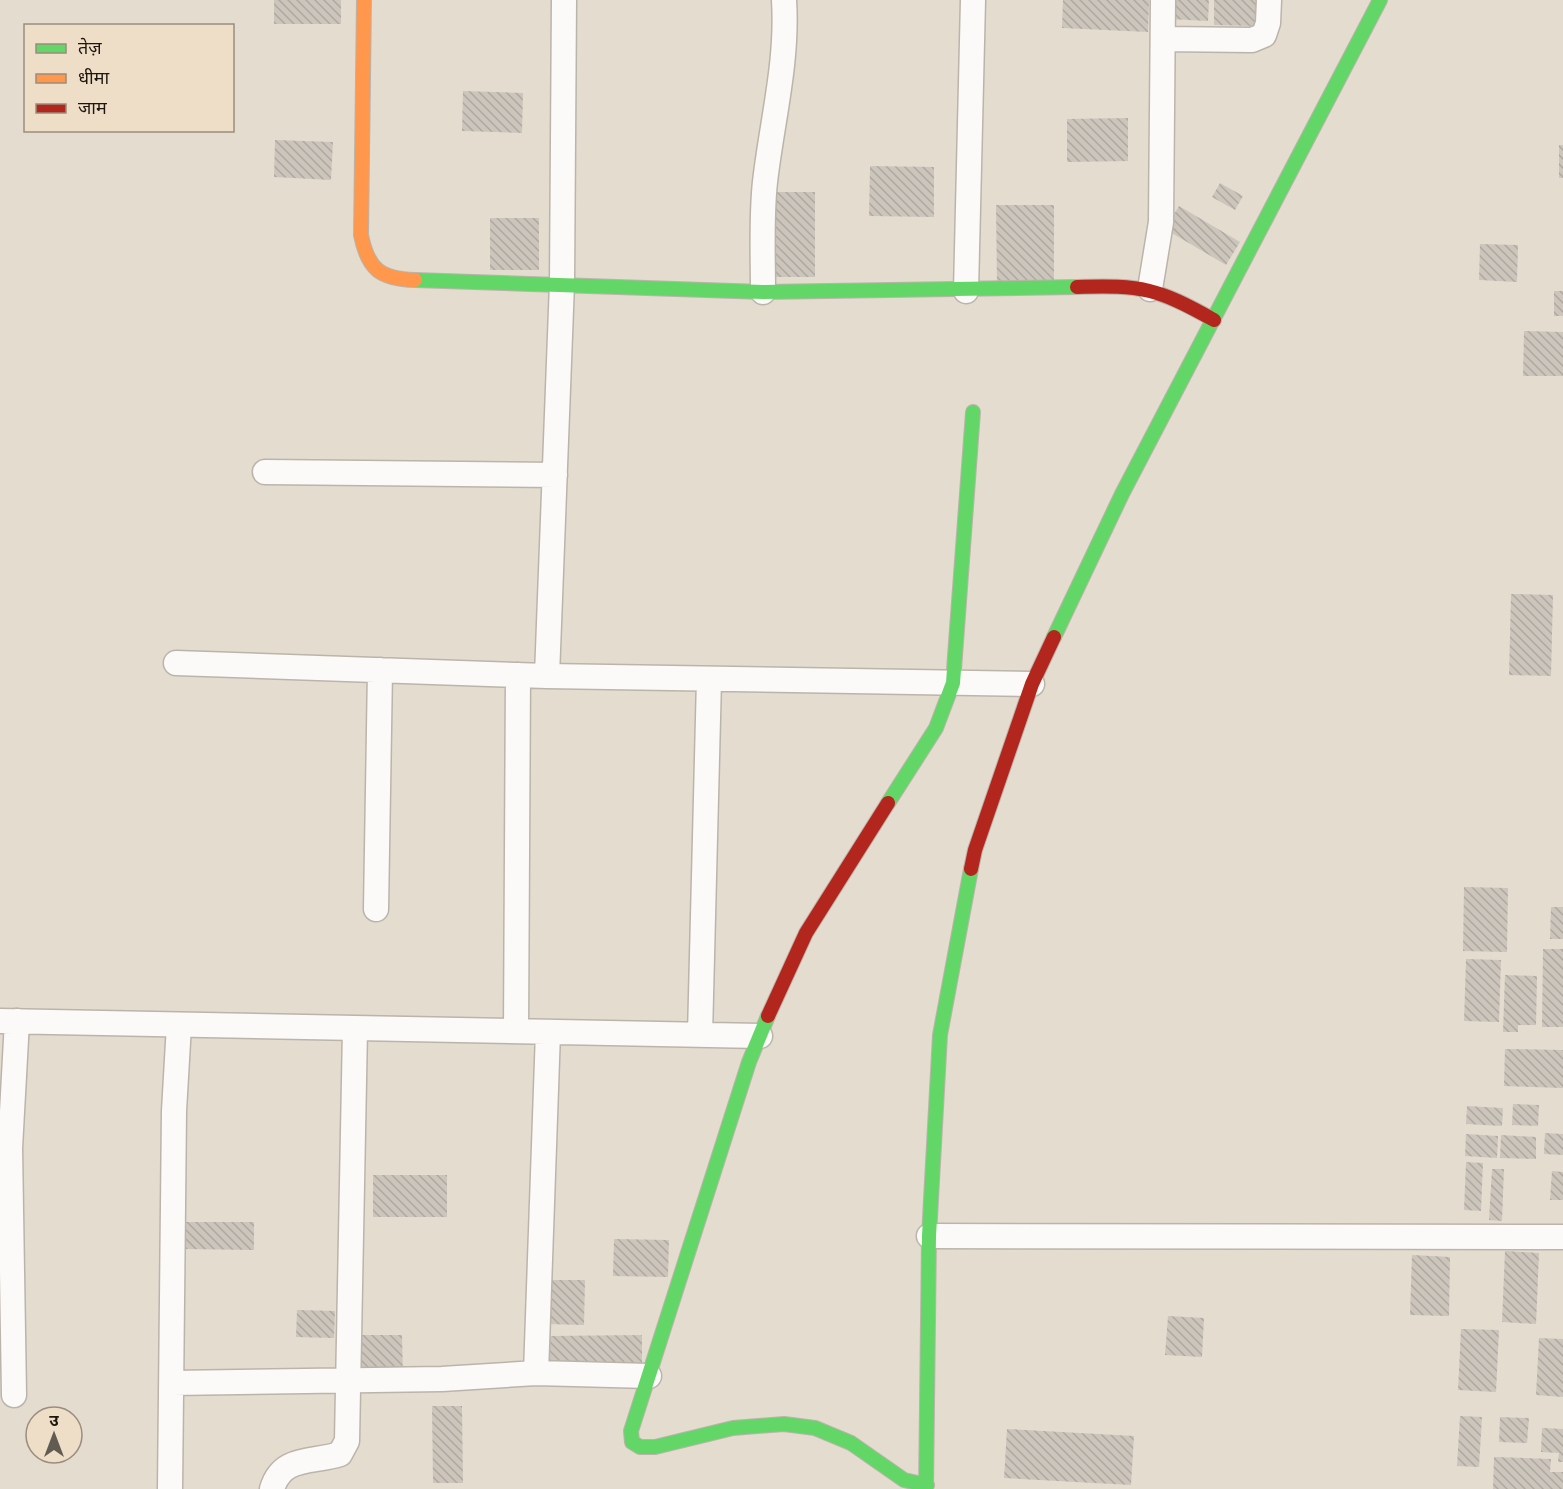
<svg xmlns="http://www.w3.org/2000/svg" width="1563" height="1489" viewBox="0 0 1563 1489" font-family="Figtree,'Noto Sans Devanagari',sans-serif">
	<defs>
		<pattern id="building-back-hatch" width="6" height="6" patternUnits="userSpaceOnUse" patternTransform="scale(1.5)"><rect width="6" height="6" fill="#ccc5bb"/><path d="M-1 5l2 2M0 0l6 6M5-1l2 2" fill="none" stroke="#afa8a0"/></pattern>
	</defs>
	<rect width="100%" height="100%" fill="#e5dcd0"/>
	<path fill="url(#building-back-hatch)" d="M 274,0 L 341,0 L 341,24 L 274,24 Z
		M 1063,0 L 1149,0 L 1148,32 L 1062,28 Z
		M 1168,0 L 1209,0 L 1208,21 L 1168,19 Z
		M 1214,0 L 1257,0 L 1256,26 L 1214,25 Z
		M 463,91 L 523,93 L 522,133 L 462,131 Z
		M 1128,118 L 1128,161 L 1067,162 L 1067,119 Z
		M 275,140 L 333,142 L 331,180 L 274,177 Z
		M 1559,145 L 1563,145 L 1563,178 L 1559,178 Z
		M 870,166 L 934,167 L 934,217 L 869,216 Z
		M 1220,183 L 1243,196 L 1235,210 L 1212,197 Z
		M 771,192 L 815,192 L 815,277 L 771,277 Z
		M 996,205 L 1054,205 L 1054,283 L 997,284 Z
		M 1179,206 L 1240,242 L 1226,265 L 1165,229 Z
		M 490,218 L 539,218 L 539,270 L 490,270 Z
		M 1480,244 L 1518,245 L 1517,282 L 1479,280 Z
		M 1554,291 L 1563,291 L 1563,316 L 1554,316 Z
		M 1524,331 L 1563,332 L 1563,376 L 1523,376 Z
		M 1511,594 L 1553,595 L 1551,676 L 1509,675 Z
		M 1464,887 L 1508,888 L 1507,952 L 1463,951 Z
		M 1551,907 L 1563,907 L 1563,939 L 1550,939 Z
		M 1543,949 L 1563,949 L 1563,1027 L 1542,1027 Z
		M 1466,959 L 1501,960 L 1499,1022 L 1464,1021 Z
		M 1505,975 L 1537,976 L 1536,1025 L 1518,1025 L 1518,1032 L 1503,1032 Z
		M 1505,1049 L 1563,1050 L 1563,1088 L 1504,1086 Z
		M 1513,1104 L 1539,1105 L 1538,1126 L 1512,1125 Z
		M 1467,1106 L 1503,1108 L 1502,1126 L 1466,1124 Z
		M 1545,1133 L 1563,1134 L 1563,1155 L 1544,1154 Z
		M 1466,1134 L 1498,1136 L 1497,1158 L 1465,1156 Z
		M 1501,1135 L 1536,1137 L 1536,1159 L 1500,1158 Z
		M 1466,1162 L 1483,1163 L 1481,1211 L 1464,1210 Z
		M 1492,1169 L 1504,1169 L 1502,1221 L 1489,1220 Z
		M 1552,1171 L 1563,1172 L 1563,1200 L 1550,1200 Z
		M 373,1175 L 447,1175 L 447,1217 L 373,1217 Z
		M 186,1222 L 254,1222 L 254,1250 L 185,1249 Z
		M 614,1239 L 669,1240 L 668,1277 L 613,1276 Z
		M 1505,1251 L 1539,1253 L 1536,1324 L 1502,1322 Z
		M 1412,1255 L 1450,1257 L 1449,1316 L 1410,1315 Z
		M 546,1280 L 585,1280 L 584,1325 L 546,1324 Z
		M 297,1310 L 335,1311 L 334,1338 L 296,1337 Z
		M 1168,1316 L 1204,1318 L 1202,1357 L 1165,1355 Z
		M 1461,1329 L 1499,1330 L 1496,1392 L 1458,1390 Z
		M 360,1335 L 402,1335 L 403,1377 L 361,1377 Z
		M 642,1335 L 642,1379 L 550,1379 L 550,1336 Z
		M 1539,1338 L 1563,1339 L 1563,1397 L 1536,1395 Z
		M 432,1406 L 462,1406 L 463,1483 L 433,1483 Z
		M 1460,1416 L 1482,1417 L 1479,1467 L 1457,1466 Z
		M 1500,1417 L 1529,1418 L 1527,1443 L 1499,1442 Z
		M 1542,1428 L 1563,1429 L 1563,1462 L 1558,1462 L 1559,1453 L 1541,1452 Z
		M 1007,1429 L 1134,1436 L 1131,1485 L 1004,1478 Z
		M 1494,1457 L 1551,1459 L 1550,1472 L 1563,1472 L 1563,1489 L 1493,1489 Z"/>
	<g fill="none" stroke-linecap="round" stroke-linejoin="round">
		<g stroke="#bbb4ab" stroke-width="27">
			<path id="street" d="M 1163,39 L 1252,40 L 1264,35 L 1268,23 L 1269,0
				M 1150,289 L 1161,222 L 1163,0
				M 966,291 L 973,0
				M 763,292 C 763,255 761,218 765,182 C 772,121 788,62 784,0
				M 265,472 L 555,475
				M 176,663 L 547,676 L 1032,684
				M 547,676 L 562,283 L 564,0
				M 376,909 L 380,670
				M 0,1021 L 760,1036
				M 516,1031 L 518,675
				M 700,1035 L 709,679
				M 929,1236 L 1563,1237
				M 536,1373 L 548,1032
				M 172,1383 L 442,1379 L 536,1373 L 649,1376
				M 14,1395 L 10,1148 L 17,1021
				M 170,1489 L 174,1111 L 179,1025
				M 272,1489 C 282,1455 313,1463 340,1454 L 347,1441 L 355,1029"/>
		</g>
		<g stroke="#bbb4ab" stroke-width="16">
			<path id="fast" d="M 415,280 L 763,292 L 1077,287
				M 1054,637 L 1122,494 L 1380,0
				M 888,803 L 936,728 L 953,683 L 973,412
				M 768,1016 L 749,1062 L 631,1431 L 632,1442 L 640,1447 L 655,1447 L 733,1428 L 784,1424 L 815,1428 L 851,1443 L 904,1480 L 927,1485
				M 926,1489 L 929,1236 L 940,1035 L 971,869"/>
		</g>
		<g stroke="#bbb4ab" stroke-width="16">
			<path id="slow" d="M 364,0 L 361,235 C 368,270 381,279 415,280"/>
		</g>
		<g stroke="#bbb4ab" stroke-width="16">
			<path id="jam" d="M 1077,287 C 1142,285 1157,288 1214,320
				M 971,869 L 975,850 L 1032,684 L 1054,637
				M 768,1016 L 806,933 L 888,803"/>
		</g>
		<use href="#street" stroke="#fbfaf8" stroke-width="24"/>
		<use href="#fast" stroke="#63d668" stroke-width="14"/>
		<use href="#slow" stroke="#ff974d" stroke-width="14"/>
		<use href="#jam" stroke="#b3261e" stroke-width="14"/>
	</g>
	<rect x="24" y="24" width="210" height="108" fill="#eeddc7" stroke="#9a8d7d" stroke-width="1.5"/>
	<rect x="36" y="44" width="30" height="9" fill="#63d668" stroke="#9a8d7d" stroke-width="1.5"/>
	<text x="78" y="54" font-size="18" fill="#1c160e">तेज़</text>
	<rect x="36" y="74" width="30" height="9" fill="#ff974d" stroke="#9a8d7d" stroke-width="1.5"/>
	<text x="78" y="84" font-size="18" fill="#1c160e">धीमा</text>
	<rect x="36" y="104" width="30" height="9" fill="#b3261e" stroke="#9a8d7d" stroke-width="1.5"/>
	<text x="78" y="114" font-size="18" fill="#1c160e">जाम</text>
	<g transform="translate(54 1435)"><circle r="28" fill="#eeddc7" stroke="#9a8d7d" stroke-width="1.5"/>
	<path d="M0-4.5L10 22L0 15L-10 22Z" fill="#625b52"/>
	<text y="-9" font-size="16" font-weight="bold" text-anchor="middle" fill="#1c160e">उ</text>
	</g>
</svg>
